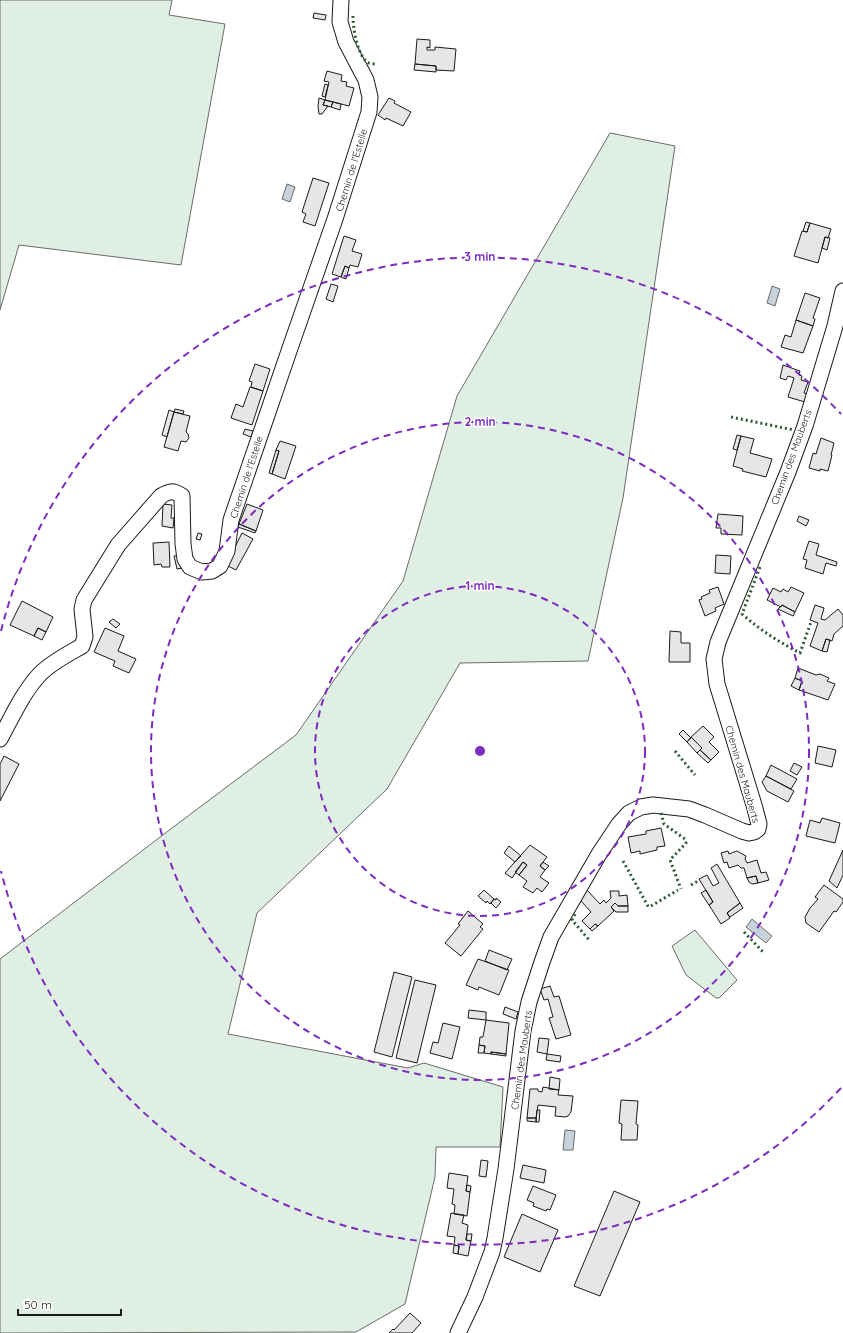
<svg xmlns="http://www.w3.org/2000/svg" width="843" height="1333" viewBox="0 0 843 1333" font-family="Quicksand,sans-serif">
	<rect width="100%" height="100%" fill="#fff"/>
	<path fill="#e0efe3" stroke="#6a6a6a" d="M 0,0 L 172,0 L 169,15 L 225,24 L 181,265 L 19,245 L 0,310 Z
		M 610,133 L 675,146 L 623,498 L 588,661 L 460,663 L 387,789 L 257,913 L 228,1034 L 408,1068 L 424,1063 L 503,1087 L 500,1147 L 436,1147 L 435,1177 L 405,1304 L 356,1332 L 0,1333 L 0,959 L 172,828 L 296,735 L 403,581 L 457,396 Z
		M 695,930 L 737,980 L 719,998 L 716,998 L 686,975 L 672,946 Z"/>
	<path fill="#c6d2dc" stroke="#6a6a6a" d="M 287,184 L 295,187 L 290,202 L 282,199 Z
		M 772,286 L 780,289 L 775,306 L 767,303 Z
		M 752,919 L 772,936 L 766,943 L 746,927 Z
		M 565,1130 L 575,1131 L 573,1150 L 563,1150 Z"/>
	<path fill="#e6e6e6" stroke="#1a1a1a" d="M 314,13 L 326,15 L 325,20 L 313,18 Z
		M 417,39 L 430,40 L 430,48 L 427,47 L 427,50 L 435,50 L 435,47 L 456,49 L 454,71 L 436,70 L 436,66 L 415,64 Z
		M 415,64 L 436,66 L 436,72 L 414,70 Z
		M 327,71 L 342,75 L 341,81 L 347,82 L 346,86 L 354,88 L 349,106 L 325,100 L 329,82 L 324,81 Z
		M 325,84 L 328,85 L 325,97 L 322,96 Z
		M 319,98 L 325,100 L 323,105 L 328,106 L 322,114 L 319,114 L 318,106 Z
		M 389,98 L 395,101 L 394,103 L 411,112 L 403,126 L 386,118 L 385,120 L 378,115 Z
		M 325,100 L 333,102 L 331,107 L 323,105 Z
		M 333,102 L 341,104 L 340,110 L 331,107 Z
		M 313,178 L 329,183 L 315,226 L 303,222 L 306,214 L 302,212 Z
		M 806,222 L 810,223 L 807,232 L 803,231 Z
		M 810,223 L 831,229 L 828,238 L 825,237 L 818,263 L 794,256 L 802,231 L 807,232 Z
		M 344,236 L 356,240 L 352,251 L 362,254 L 358,267 L 350,265 L 349,268 L 345,266 L 341,277 L 332,274 Z
		M 825,237 L 830,238 L 827,250 L 822,248 Z
		M 345,266 L 349,268 L 346,279 L 341,277 Z
		M 331,284 L 338,286 L 333,302 L 326,299 Z
		M 805,293 L 820,298 L 813,318 L 815,319 L 813,326 L 796,320 Z
		M 796,320 L 813,326 L 803,353 L 781,347 L 785,335 L 791,337 Z
		M 255,364 L 270,369 L 263,391 L 251,387 L 252,382 L 249,381 Z
		M 783,365 L 800,371 L 799,375 L 802,376 L 801,380 L 808,382 L 804,393 L 808,394 L 805,402 L 788,397 L 794,378 L 788,376 L 786,380 L 780,378 Z
		M 250,387 L 263,391 L 252,425 L 231,418 L 236,404 L 243,407 Z
		M 175,409 L 184,411 L 183,414 L 174,412 Z
		M 169,410 L 174,412 L 167,437 L 162,435 Z
		M 174,412 L 190,416 L 186,432 L 188,434 L 189,438 L 186,442 L 181,441 L 178,451 L 164,447 Z
		M 245,429 L 253,431 L 251,437 L 243,434 Z
		M 737,435 L 741,436 L 737,450 L 733,449 Z
		M 741,436 L 754,439 L 750,453 L 772,459 L 766,477 L 742,471 L 743,469 L 733,466 Z
		M 821,438 L 834,443 L 831,455 L 832,455 L 828,471 L 820,469 L 820,471 L 809,468 L 813,453 L 816,454 Z
		M 280,441 L 296,446 L 285,479 L 272,474 L 279,451 L 276,450 Z
		M 276,450 L 279,451 L 272,474 L 269,473 Z
		M 163,504 L 172,505 L 171,518 L 174,518 L 173,528 L 162,526 Z
		M 247,504 L 263,510 L 256,531 L 239,524 Z
		M 718,514 L 743,516 L 742,535 L 721,534 L 721,528 L 716,528 Z
		M 799,516 L 809,520 L 806,526 L 797,521 Z
		M 239,524 L 256,531 L 255,533 L 238,527 Z
		M 198,533 L 202,534 L 200,540 L 196,539 Z
		M 242,533 L 253,539 L 236,570 L 226,565 Z
		M 809,541 L 819,544 L 816,555 L 837,562 L 836,566 L 826,563 L 823,574 L 805,568 L 807,560 L 803,559 Z
		M 169,542 L 170,567 L 162,567 L 161,564 L 154,565 L 153,543 Z
		M 179,555 L 182,568 L 177,569 L 174,556 Z
		M 716,555 L 731,556 L 730,574 L 715,573 Z
		M 718,587 L 724,604 L 715,608 L 716,611 L 705,616 L 699,600 L 702,599 L 701,597 L 710,593 L 709,590 Z
		M 791,587 L 804,593 L 795,612 L 782,605 L 781,607 L 767,600 L 773,588 L 781,592 L 783,589 L 788,592 Z
		M 22,601 L 53,617 L 46,632 L 38,628 L 34,636 L 10,625 Z
		M 782,605 L 795,612 L 793,616 L 778,609 Z
		M 815,605 L 824,608 L 821,619 L 825,620 L 838,609 L 843,615 L 843,626 L 834,634 L 832,641 L 826,639 L 822,651 L 810,646 L 818,623 L 810,620 Z
		M 113,619 L 120,624 L 116,628 L 109,622 Z
		M 38,628 L 46,632 L 42,640 L 34,636 Z
		M 105,628 L 124,636 L 118,651 L 136,659 L 129,673 L 113,666 L 115,661 L 94,652 Z
		M 670,631 L 681,632 L 681,643 L 690,643 L 690,662 L 669,662 Z
		M 826,639 L 830,640 L 827,652 L 822,651 Z
		M 798,668 L 816,675 L 820,674 L 829,678 L 827,681 L 835,684 L 828,700 L 799,690 L 802,681 L 795,678 Z
		M 795,678 L 802,681 L 799,690 L 791,686 Z
		M 703,726 L 714,737 L 709,742 L 719,752 L 711,760 L 700,750 L 702,748 L 691,737 Z
		M 683,730 L 691,738 L 687,742 L 679,734 Z
		M 691,737 L 702,748 L 697,753 L 687,742 Z
		M 818,746 L 836,750 L 832,767 L 815,763 Z
		M 700,750 L 711,760 L 708,763 L 697,753 Z
		M 4,756 L 19,764 L 0,801 L 0,764 Z
		M 794,763 L 802,767 L 797,775 L 790,771 Z
		M 771,765 L 797,779 L 791,789 L 766,776 Z
		M 766,776 L 794,791 L 788,802 L 767,791 L 762,782 Z
		M 822,818 L 840,823 L 835,843 L 806,836 L 810,820 L 820,823 Z
		M 661,828 L 665,846 L 657,847 L 657,850 L 640,854 L 640,851 L 631,853 L 628,837 L 646,834 L 646,831 Z
		M 530,845 L 547,857 L 540,866 L 545,870 L 540,877 L 549,883 L 542,892 L 537,888 L 533,893 L 523,887 L 527,881 L 519,875 L 527,865 L 523,862 L 512,878 L 505,873 Z
		M 509,846 L 521,856 L 515,862 L 504,853 Z
		M 843,850 L 843,875 L 837,888 L 829,881 Z
		M 728,851 L 729,854 L 737,851 L 746,856 L 745,859 L 747,863 L 757,860 L 761,873 L 766,872 L 769,880 L 758,883 L 756,876 L 747,878 L 744,868 L 741,868 L 738,865 L 729,868 L 727,862 L 724,863 L 721,853 Z
		M 523,862 L 527,865 L 519,875 L 515,872 Z
		M 543,862 L 549,866 L 545,870 L 540,866 Z
		M 717,864 L 740,903 L 727,913 L 730,918 L 721,924 L 709,905 L 713,902 L 699,879 L 707,875 L 713,886 L 719,883 L 711,868 Z
		M 756,876 L 758,883 L 752,884 L 749,882 L 747,878 Z
		M 824,885 L 843,899 L 843,902 L 836,912 L 834,911 L 819,932 L 806,923 L 805,917 L 810,908 L 818,899 L 815,897 Z
		M 586,889 L 600,904 L 604,900 L 606,903 L 611,898 L 610,891 L 619,891 L 619,896 L 627,895 L 628,906 L 618,906 L 615,903 L 611,907 L 614,911 L 598,926 L 595,924 L 590,929 L 582,921 L 591,912 L 581,901 Z
		M 484,890 L 494,899 L 490,904 L 487,901 L 486,903 L 478,896 Z
		M 706,890 L 713,902 L 709,905 L 701,893 Z
		M 496,898 L 501,902 L 496,908 L 491,903 L 494,899 L 496,900 Z
		M 615,903 L 618,906 L 628,906 L 628,912 L 616,912 L 611,907 Z
		M 740,903 L 743,908 L 730,917 L 727,913 Z
		M 468,911 L 483,924 L 480,927 L 483,929 L 461,956 L 445,943 L 460,925 L 458,924 Z
		M 595,924 L 598,926 L 592,931 L 590,929 Z
		M 489,950 L 512,959 L 507,970 L 485,961 Z
		M 478,959 L 509,970 L 499,995 L 479,987 L 478,990 L 466,985 Z
		M 394,972 L 412,977 L 392,1057 L 374,1052 Z
		M 415,980 L 436,985 L 417,1063 L 396,1058 Z
		M 550,986 L 554,997 L 559,996 L 571,1035 L 556,1039 L 549,1018 L 553,1017 L 548,999 L 544,1000 L 540,989 Z
		M 505,1007 L 518,1012 L 516,1019 L 503,1014 Z
		M 469,1010 L 486,1012 L 486,1020 L 468,1018 Z
		M 486,1020 L 509,1023 L 506,1054 L 491,1052 L 491,1054 L 484,1053 L 485,1046 L 479,1045 L 480,1037 L 483,1037 Z
		M 443,1023 L 460,1027 L 452,1059 L 430,1053 L 433,1042 L 438,1043 Z
		M 539,1038 L 549,1039 L 547,1054 L 537,1052 Z
		M 479,1045 L 485,1046 L 484,1053 L 478,1053 Z
		M 491,1052 L 506,1054 L 506,1056 L 491,1054 Z
		M 547,1054 L 561,1056 L 560,1062 L 546,1060 Z
		M 550,1077 L 560,1079 L 559,1090 L 549,1089 Z
		M 543,1087 L 559,1090 L 558,1095 L 573,1096 L 571,1112 L 568,1116 L 565,1117 L 555,1116 L 556,1107 L 538,1105 L 536,1118 L 527,1118 L 530,1089 L 538,1089 L 538,1091 L 542,1092 Z
		M 621,1100 L 638,1101 L 636,1124 L 638,1125 L 637,1140 L 621,1140 L 622,1124 L 619,1123 Z
		M 537,1110 L 540,1110 L 539,1122 L 536,1122 Z
		M 527,1118 L 536,1118 L 536,1122 L 527,1121 Z
		M 481,1160 L 488,1161 L 486,1177 L 479,1176 Z
		M 523,1165 L 546,1170 L 544,1183 L 520,1178 Z
		M 449,1173 L 468,1176 L 466,1191 L 470,1192 L 467,1216 L 454,1214 L 455,1205 L 452,1204 L 454,1189 L 447,1188 Z
		M 467,1185 L 471,1186 L 470,1192 L 466,1191 Z
		M 533,1186 L 556,1195 L 550,1210 L 547,1209 L 546,1211 L 533,1206 L 534,1203 L 527,1200 Z
		M 614,1191 L 640,1202 L 600,1296 L 574,1286 Z
		M 451,1213 L 464,1215 L 462,1223 L 468,1225 L 466,1240 L 471,1241 L 468,1256 L 458,1254 L 459,1246 L 454,1245 L 455,1237 L 447,1236 Z
		M 522,1214 L 558,1230 L 540,1272 L 504,1257 Z
		M 467,1234 L 472,1234 L 471,1241 L 466,1240 Z
		M 454,1245 L 459,1246 L 458,1254 L 453,1253 Z
		M 410,1313 L 421,1323 L 412,1333 L 389,1333 L 393,1329 L 394,1330 Z"/>
	<g fill="none" stroke-linecap="round" stroke-linejoin="round">
		<g stroke="#1a1a1a" stroke-width="17">
			<path id="minor" d="M 0,739 C 12,717 23,692 40,674 C 52,662 68,654 82,646 L 85,637 L 82,609 L 84,600 L 118,545 L 161,496 C 169,491 173,490 182,496 L 183,544 L 185,559 L 190,567 L 202,572 L 212,571 L 220,566 L 227,551 L 231,520 L 289,351 L 335,219 L 369,112 L 370,97 L 366,80 L 346,42 L 340,22 L 341,0
				M 458,1333 L 475,1297 L 492,1252 L 495,1238 L 506,1169 L 523,1031 L 529,1002 L 542,962 L 551,937 L 599,854 L 619,824 L 629,813 L 641,807 L 653,805 L 689,809 L 705,815 L 742,831 L 749,833 L 754,832 L 758,829 L 759,824 L 754,805 L 717,684 L 714,659 L 718,642 L 788,472 L 805,426 L 835,326 L 843,291"/>
		</g>
		<use href="#minor" stroke="#fff" stroke-width="15"/>
		<path stroke="#2b5a34" stroke-width="3" stroke-dasharray="2 3" stroke-linecap="butt" d="M 353,16 C 353,28 357,54 367,62 C 370,64 374,64 377,64
			M 731,417 L 794,430
			M 760,567 L 742,614 C 760,630 779,642 800,653 L 811,622
			M 675,751 L 695,775
			M 661,813 L 664,824 L 685,839 L 686,843 L 670,860 L 681,889
			M 623,861 L 649,908
			M 691,885 L 698,881
			M 651,906 L 678,890
			M 575,914 L 572,920 L 590,941
			M 744,932 L 763,952"/>
	</g>
	<g fill="none" stroke="#7b2cbf" stroke-width="2" stroke-dasharray="7 5">
		<circle cx="480" cy="751" r="165"/>
		<circle cx="480" cy="751" r="329"/>
		<path d="M841 1088A494 494 0 0 1 1 871M1 631A494 494 0 0 1 841 414"/>
	</g>
	<g text-anchor="middle" stroke-width="3" stroke-linejoin="round" paint-order="stroke">
		<g font-size="10" fill="#1a1a1a" stroke="#fff">
			<text transform="translate(351 170) rotate(-73)" y="4">Chemin de l'Estelle</text>
			<text transform="translate(791 457) rotate(-70)" y="4">Chemin des Mauberts</text>
			<text transform="translate(246 477) rotate(-72)" y="4">Chemin de l'Estelle</text>
			<text transform="translate(743 774) rotate(74)" y="4">Chemin des Mauberts</text>
			<text transform="translate(521 1060) rotate(-82)" y="4">Chemin des Mauberts</text>
		</g>
	</g>
	<circle cx="480" cy="751" r="6" fill="#7b2cbf" stroke="#fff" stroke-width="2"/>
	<g font-size="12" text-anchor="middle" font-weight="bold" fill="#7b2cbf" stroke="#fff" stroke-width="3" stroke-linejoin="round" paint-order="stroke">
		<text x="480" y="261">3 min</text>
		<text x="480" y="426">2 min</text>
		<text x="480" y="590">1 min</text>
	</g>
	<path d="M18 1309v6h103v-6" fill="none" stroke="#1a1a1a" stroke-width="2"/>
	<text x="24" y="1309" font-size="12" fill="#1a1a1a" stroke="#ffffff" stroke-width="3" paint-order="stroke">50 m</text>
</svg>
